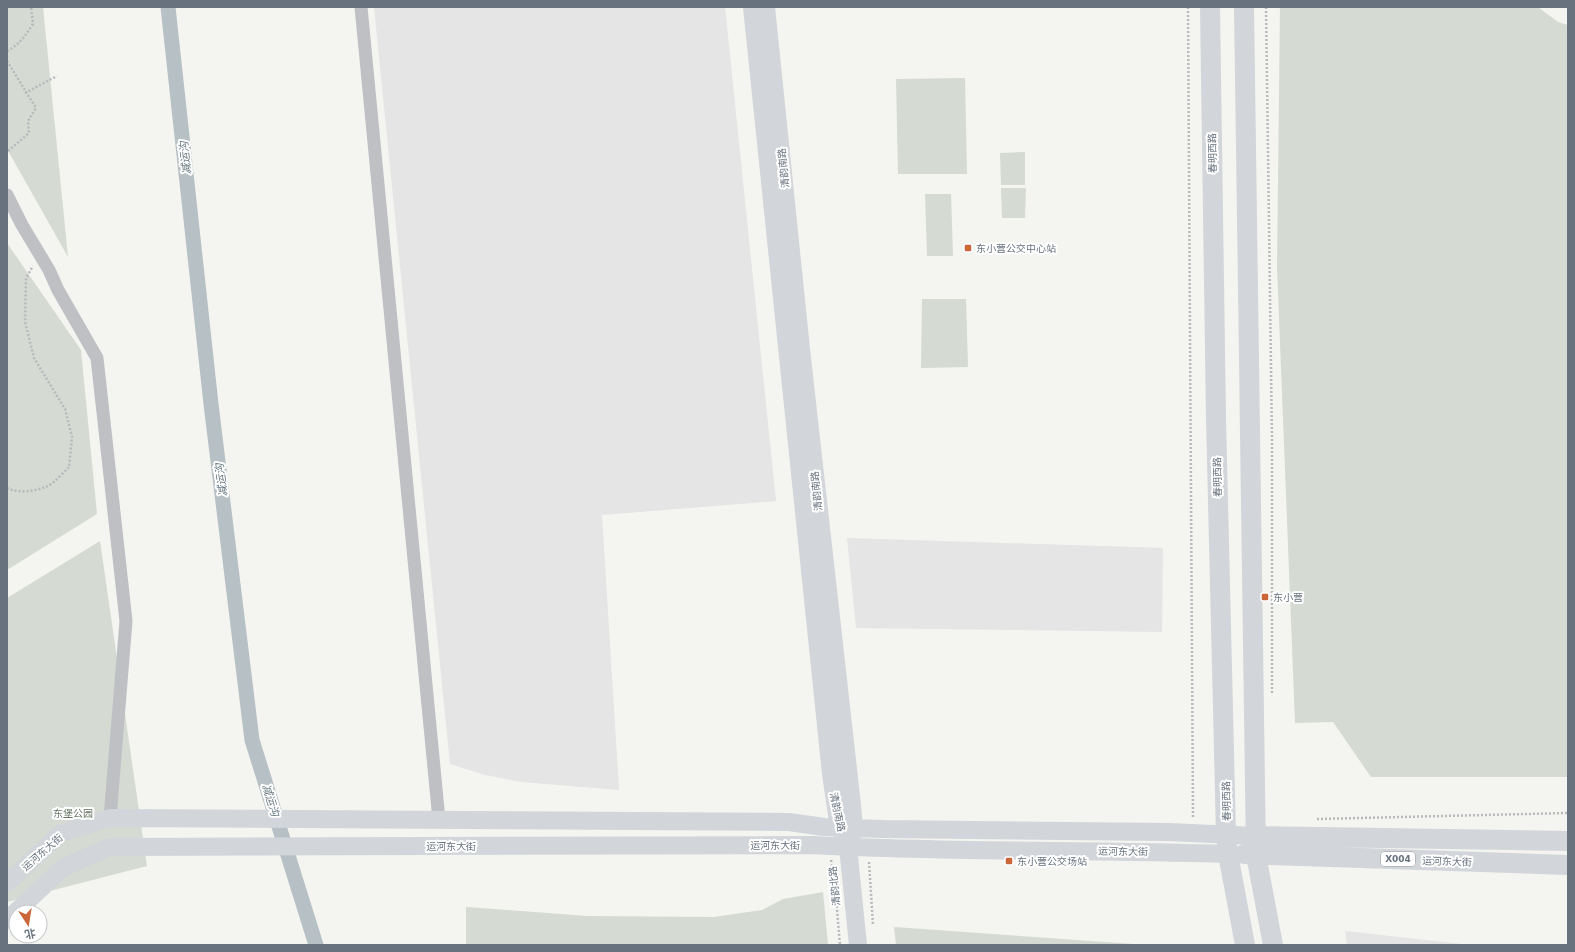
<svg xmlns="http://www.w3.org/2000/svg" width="1575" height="952" viewBox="0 0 1575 952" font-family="'DejaVu Sans','Noto Sans SC',sans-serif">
	<rect width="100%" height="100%" fill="#f4f4f1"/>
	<path fill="#e4e5e4" d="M 374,7 L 725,7 L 776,501 L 602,515 L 619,790 L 522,782 L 485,775 L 450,764 Z
		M 847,538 L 1163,548 L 1162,632 L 856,628 Z
		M 1345,931 L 1470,945 L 1347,945 Z"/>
	<path fill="#d5dad2" d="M 7,7 L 43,7 L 68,257 L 7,149 Z
		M 1280,7 L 1538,7 L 1558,22 L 1568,25 L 1568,777 L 1371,777 L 1333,722 L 1295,723 L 1277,267 Z
		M 965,78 L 967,174 L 898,174 L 896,79 Z
		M 1025,152 L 1025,185 L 1001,185 L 1000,153 Z
		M 1001,188 L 1026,188 L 1025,218 L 1002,218 Z
		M 925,194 L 951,194 L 953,256 L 927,256 Z
		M 7,243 L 81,350 L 97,514 L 7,570 Z
		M 922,299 L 966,299 L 968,367 L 921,368 Z
		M 100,541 L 147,866 L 7,902 L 7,598 Z
		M 823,892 L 828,945 L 466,945 L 466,907 L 587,916 L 714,917 L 762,910 L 783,899 Z
		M 894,927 L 1148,945 L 896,945 Z"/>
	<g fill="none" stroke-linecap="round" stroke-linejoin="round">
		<path stroke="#b7c0c4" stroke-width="15" d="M 168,7 L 211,404 L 252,740 L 316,945"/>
		<path stroke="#b7b9bc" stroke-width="2.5" stroke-dasharray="2 2" stroke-linecap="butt" d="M 1188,7 L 1193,818
			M 1266,7 L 1272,439 L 1272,693
			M 7,51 C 19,45 26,35 33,24 L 31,7
			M 7,61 L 36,108 L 28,121 L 29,133 L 7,152
			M 25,93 L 57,76
			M 7,488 C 19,494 36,491 48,486 C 55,482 63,473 69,467 L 72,437 L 65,409 L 34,358 L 25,322 L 26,278 L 33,266
			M 1317,819 L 1568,813
			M 831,860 L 833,871
			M 869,862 L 873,925
			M 836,898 L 840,945"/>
		<path stroke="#bec0c4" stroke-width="13" d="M 361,7 L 439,820
			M 7,195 L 22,225 L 49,270 L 58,290 L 97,358 L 126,621 L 110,818"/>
		<path stroke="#d2d5d9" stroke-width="18" d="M 752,7 L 831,774 L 839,828 L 848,847 L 858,945
			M 766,7 L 801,349 L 852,805 L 854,828 L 851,839
			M 7,883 L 61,833 L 110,818 L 789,822 L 824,827 L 883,829 L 1169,832 L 1256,836
			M 7,920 L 64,867 L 110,847 L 812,845 C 950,853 1089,849 1228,854"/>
		<path stroke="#d2d5d9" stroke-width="20" d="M 1210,7 L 1216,418 L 1226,835 L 1228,854 L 1245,945
			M 1244,7 L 1256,855 L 1273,945
			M 1256,836 L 1568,841
			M 1244,854 L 1568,865"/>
	</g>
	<g fill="#cb663a" stroke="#fff" stroke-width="1.5">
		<rect x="964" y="244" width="8" height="8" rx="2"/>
		<rect x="1261" y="593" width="8" height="8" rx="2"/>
		<rect x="1005" y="857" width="8" height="8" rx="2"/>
	</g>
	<g text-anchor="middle" stroke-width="4" stroke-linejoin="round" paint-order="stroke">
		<rect fill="#fff" stroke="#959ca5" stroke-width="1" x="1381" y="852" width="34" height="14" rx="3"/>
		<g font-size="9" font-weight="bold" fill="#67727e">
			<text x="1398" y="862">X004</text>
		</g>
		<g font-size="10" fill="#67727e" stroke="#fff">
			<text transform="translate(1212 153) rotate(-91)" y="4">春明西路</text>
			<text transform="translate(783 168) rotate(-96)" y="4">清韵南路</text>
			<text transform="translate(1217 477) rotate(-91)" y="4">春明西路</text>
			<text transform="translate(816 491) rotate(-96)" y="4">清韵南路</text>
			<text transform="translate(1226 801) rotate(-91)" y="4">春明西路</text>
			<text transform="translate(838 812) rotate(78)" y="4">清韵南路</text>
			<text x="775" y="849">运河东大街</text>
			<text x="451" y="850">运河东大街</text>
			<text transform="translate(1123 851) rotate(1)" y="4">运河东大街</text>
			<text transform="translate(42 852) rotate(-41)" y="4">运河东大街</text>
			<text transform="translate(1447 861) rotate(2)" y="4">运河东大街</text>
			<text transform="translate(834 886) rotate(-96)" y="4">清韵北路</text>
		</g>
		<g font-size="10" fill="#67727e" stroke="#fff" text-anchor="start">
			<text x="976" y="252">东小营公交中心站</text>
			<text x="1273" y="601">东小营</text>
			<text x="1017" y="865">东小营公交场站</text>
		</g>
		<g font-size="10" fill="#677665" stroke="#fff">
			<text x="73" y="817">东堡公园</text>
		</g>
		<g font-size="11" font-style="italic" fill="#687981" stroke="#fff">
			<text transform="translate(185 158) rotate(-96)" y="4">减运沟</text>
			<text transform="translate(221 480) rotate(-97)" y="4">减运沟</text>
			<text transform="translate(271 800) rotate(73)" y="4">减运沟</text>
		</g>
	</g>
	<rect width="1575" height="952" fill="none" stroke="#67727e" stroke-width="16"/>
	<g transform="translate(28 924) rotate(168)"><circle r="19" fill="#ffffff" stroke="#c2c7cb"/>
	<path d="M0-3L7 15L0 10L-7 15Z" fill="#cb663a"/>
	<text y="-6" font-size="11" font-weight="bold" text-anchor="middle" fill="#67727e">北</text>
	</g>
</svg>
